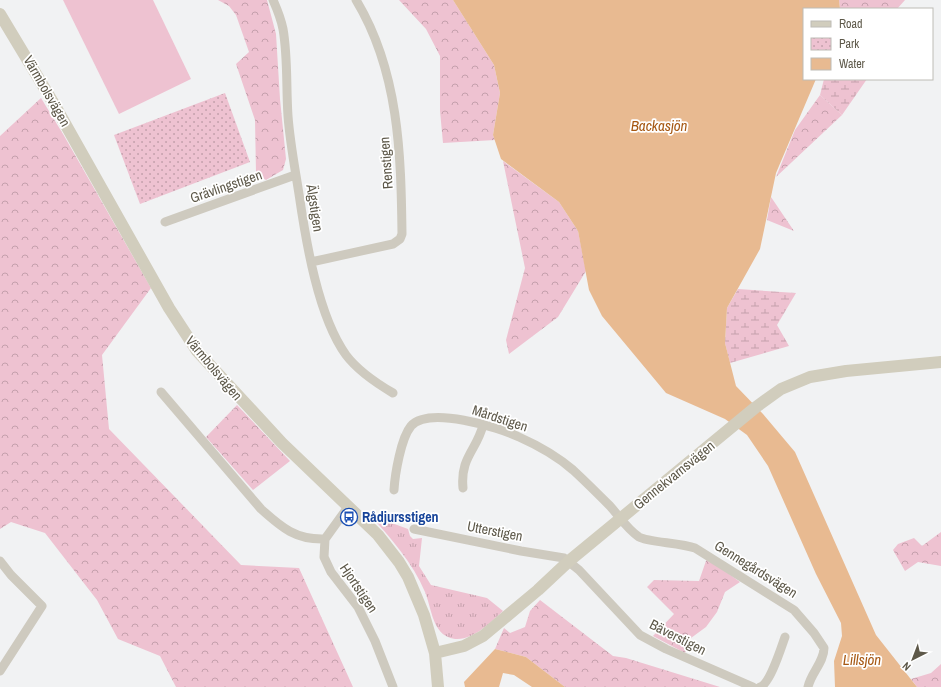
<svg xmlns="http://www.w3.org/2000/svg" width="941" height="687" viewBox="0 0 941 687" font-family="'Archivo Narrow',sans-serif">
	<defs>
		<pattern id="grass-tufts" width="24" height="20" patternUnits="userSpaceOnUse"><rect width="24" height="20" fill="#eec2d1"/><path d="M3 7l-1-3M5 7V3M7 7l1-3M15 17l-1-3M17 17v-4M19 17l1-3" fill="none" stroke="#c4a0ac"/></pattern>
		<pattern id="forest-crowns" width="20" height="18" patternUnits="userSpaceOnUse"><rect width="20" height="18" fill="#eec2d1"/><path d="M2 6a3 3 0 1 1 6 0M12 15a3 3 0 1 1 6 0" fill="none" stroke="#c4a0ac"/></pattern>
		<pattern id="wetland-marsh" width="20" height="14" patternUnits="userSpaceOnUse"><rect width="20" height="14" fill="#eec2d1"/><path d="M1 5h8M5 5V1M11 12h8M15 12V8" fill="none" stroke="#c4a0ac"/></pattern>
		<pattern id="park-dots" width="8" height="8" patternUnits="userSpaceOnUse"><rect width="8" height="8" fill="#eec2d1"/><path d="M2 2h.1M6 6h.1" fill="none" stroke="#c4a0ac" stroke-width="1.8" stroke-linecap="round"/></pattern>
	</defs>
	<rect width="100%" height="100%" fill="#f1f2f3"/>
	<path fill="url(#grass-tufts)" d="M 370,515 L 408,529 L 410,536 L 413,539 L 422,538 L 419,566 L 431,585 L 487,598 L 503,611 C 490,623 468,646 448,637 C 432,630 431,606 425,592 C 413,563 390,537 370,515 Z"/>
	<path fill="url(#forest-crowns)" d="M 218,0 L 267,0 L 276,34 L 280,99 L 286,159 L 283,170 L 266,180 L 256,173 L 255,120 L 236,64 L 249,52 L 236,15 L 229,6 Z
		M 399,0 L 453,0 L 494,65 L 500,93 L 493,135 L 495,140 L 443,143 L 440,111 L 440,56 L 426,29 Z
		M 839,0 L 905,0 L 897,9 L 840,9 Z
		M 820,95 L 842,115 L 776,177 L 795,130 Z
		M 41,98 L 63,134 L 151,288 L 102,355 L 109,429 L 241,565 L 299,568 L 353,687 L 176,687 L 160,656 L 118,639 L 97,600 L 45,533 L 11,522 L 0,529 L 0,136 Z
		M 503,161 L 559,202 L 578,231 L 586,271 L 558,317 L 509,354 L 506,340 L 525,268 Z
		M 771,197 L 794,231 L 767,220 Z
		M 237,405 L 290,461 L 253,490 L 206,437 Z
		M 941,532 L 941,566 L 918,562 L 905,571 L 893,550 L 898,544 L 914,538 L 922,546 Z
		M 707,558 L 740,582 L 725,592 L 717,612 L 706,627 L 691,638 L 685,653 L 653,636 L 674,614 L 647,587 L 654,580 L 699,581 Z
		M 540,600 L 613,656 L 626,658 L 720,687 L 565,687 L 526,657 L 495,649 L 504,628 L 510,633 L 525,627 L 530,611 Z
		M 941,664 L 941,687 L 917,687 L 911,679 L 931,673 Z"/>
	<path fill="url(#wetland-marsh)" d="M 824,79 L 867,79 L 842,115 L 820,95 Z
		M 738,289 L 796,293 L 777,325 L 789,346 L 730,363 L 725,343 L 727,308 Z"/>
	<path fill="url(#park-dots)" d="M 225,93 L 250,162 L 140,204 L 114,135 Z"/>
	<path fill="#eec2d1" d="M 63,0 L 153,0 L 191,79 L 119,114 Z"/>
	<path fill="#e8ba91" d="M 453,0 L 839,0 L 840,9 L 804,9 L 804,79 L 816,79 L 776,173 L 760,249 L 727,308 L 725,343 L 736,386 L 763,414 L 795,452 L 876,635 L 917,687 L 835,687 L 834,661 L 842,636 L 841,623 L 816,574 L 768,466 L 747,435 L 725,419 L 666,393 L 602,316 L 589,290 L 578,231 L 559,202 L 501,159 L 493,135 L 500,93 L 494,65 Z
		M 495,649 L 526,657 L 565,687 L 532,687 L 514,675 L 503,673 L 499,687 L 465,687 L 464,682 Z"/>
	<g fill="none" stroke-linecap="round" stroke-linejoin="round">
		<path stroke="#cecabf" stroke-width="9" d="M 273,0 C 277,9 281,19 283,29 C 288,57 286,87 288,116 C 290,143 295,168 299,194 C 306,242 318,316 346,355 C 358,371 376,383 393,393
			M 165,222 L 295,175
			M 311,262 L 393,244 L 400,239 L 402,234 C 401,154 399,71 356,0
			M 161,392 L 261,509 C 282,528 296,540 325,539
			M 463,488 C 460,457 477,450 483,425
			M 394,490 C 395,474 401,438 411,426 C 429,406 498,427 519,437 C 537,445 558,457 573,470 C 585,481 598,494 610,506 C 619,516 627,529 639,537 C 647,542 681,543 695,548 L 794,610 L 814,633 L 824,648 C 824,662 811,673 808,687
			M 348,507 L 325,539 L 324,557 L 331,572 L 358,607 L 375,641 L 393,687
			M 414,529 L 521,551 L 564,558 L 579,570 L 640,635 L 666,649 L 753,687
			M 0,561 L 11,575 L 42,606 L 0,671
			M 760,687 C 770,684 781,648 785,637"/>
		<path stroke="#d1cdbd" stroke-width="12" d="M 0,14 L 54,104 L 169,308 L 197,351 L 282,443 L 378,535 L 399,562 L 408,577 L 424,615 L 435,653 L 438,687
			M 435,653 L 464,646 L 483,636 L 538,590 L 569,561 L 756,407 L 781,389 L 810,377 L 846,371 L 941,362"/>
	</g>
	<defs>
		<g id="bus-ring" transform="scale(0.9)"><circle r="9.5" fill="#fff" stroke="#1a4fb4" stroke-width="1.5"/><path d="M-5-6H5V4H4V6H2V4H-2V6H-4V4H-5ZM-3.5-4V0h7V-4ZM-3.5 1.2v1.5H-2V1.2ZM2 1.2v1.5H3.5V1.2Z" fill="#1a4fb4"/></g>
	</defs>
	<g fill-rule="evenodd">
		<use href="#bus-ring" x="349" y="517"/>
	</g>
	<g text-anchor="middle" stroke-width="3.5" stroke-linejoin="round" paint-order="stroke">
		<g font-size="14" fill="#5d5849" stroke="#fff">
			<text transform="translate(47 91) rotate(60)" y="5">Värmbolsvägen</text>
			<text transform="translate(386 163) rotate(-94)" y="5">Renstigen</text>
			<text transform="translate(226 186) rotate(-19)" y="5">Grävlingstigen</text>
			<text transform="translate(315 208) rotate(81)" y="5">Älgstigen</text>
			<text transform="translate(214 368) rotate(50)" y="5">Värmbolsvägen</text>
			<text transform="translate(500 418) rotate(18)" y="5">Mårdstigen</text>
			<text transform="translate(674 475) rotate(-39)" y="5">Gennekvarnsvägen</text>
			<text transform="translate(495 531) rotate(11)" y="5">Utterstigen</text>
			<text transform="translate(756 569) rotate(32)" y="5">Gennegårdsvägen</text>
			<text transform="translate(359 588) rotate(56)" y="5">Hjortstigen</text>
			<text transform="translate(678 637) rotate(27)" y="5">Bäverstigen</text>
		</g>
		<g font-size="14" font-weight="bold" fill="#164399" stroke="#fff" text-anchor="start">
			<text x="362" y="522">Rådjursstigen</text>
		</g>
		<g font-size="15" font-style="italic" fill="#a65813" stroke="#fff">
			<text x="659" y="131">Backasjön</text>
			<text x="862" y="665">Lillsjön</text>
		</g>
	</g>
	<rect x="803" y="8" width="130" height="72" fill="#ffffff" stroke="#bebcb6"/>
	<rect x="811" y="21" width="20" height="6" fill="#d1cdbd" stroke="#bebcb6"/>
	<text x="839" y="28" font-size="12" fill="#5d5849">Road</text>
	<rect x="811" y="38" width="20" height="12" fill="url(#park-dots)" stroke="#bebcb6"/>
	<text x="839" y="48" font-size="12" fill="#5d5849">Park</text>
	<rect x="811" y="58" width="20" height="12" fill="#e8ba91" stroke="#bebcb6"/>
	<text x="839" y="68" font-size="12" fill="#5d5849">Water</text>
	<g transform="translate(913 659) rotate(222)" stroke="#ffffff" stroke-width="3" paint-order="stroke">
	<path d="M0-3L7 15L0 10L-7 15Z" fill="#5d5849"/>
	<text y="-6" font-size="11" font-weight="bold" text-anchor="middle" fill="#5d5849">N</text>
	</g>
</svg>
